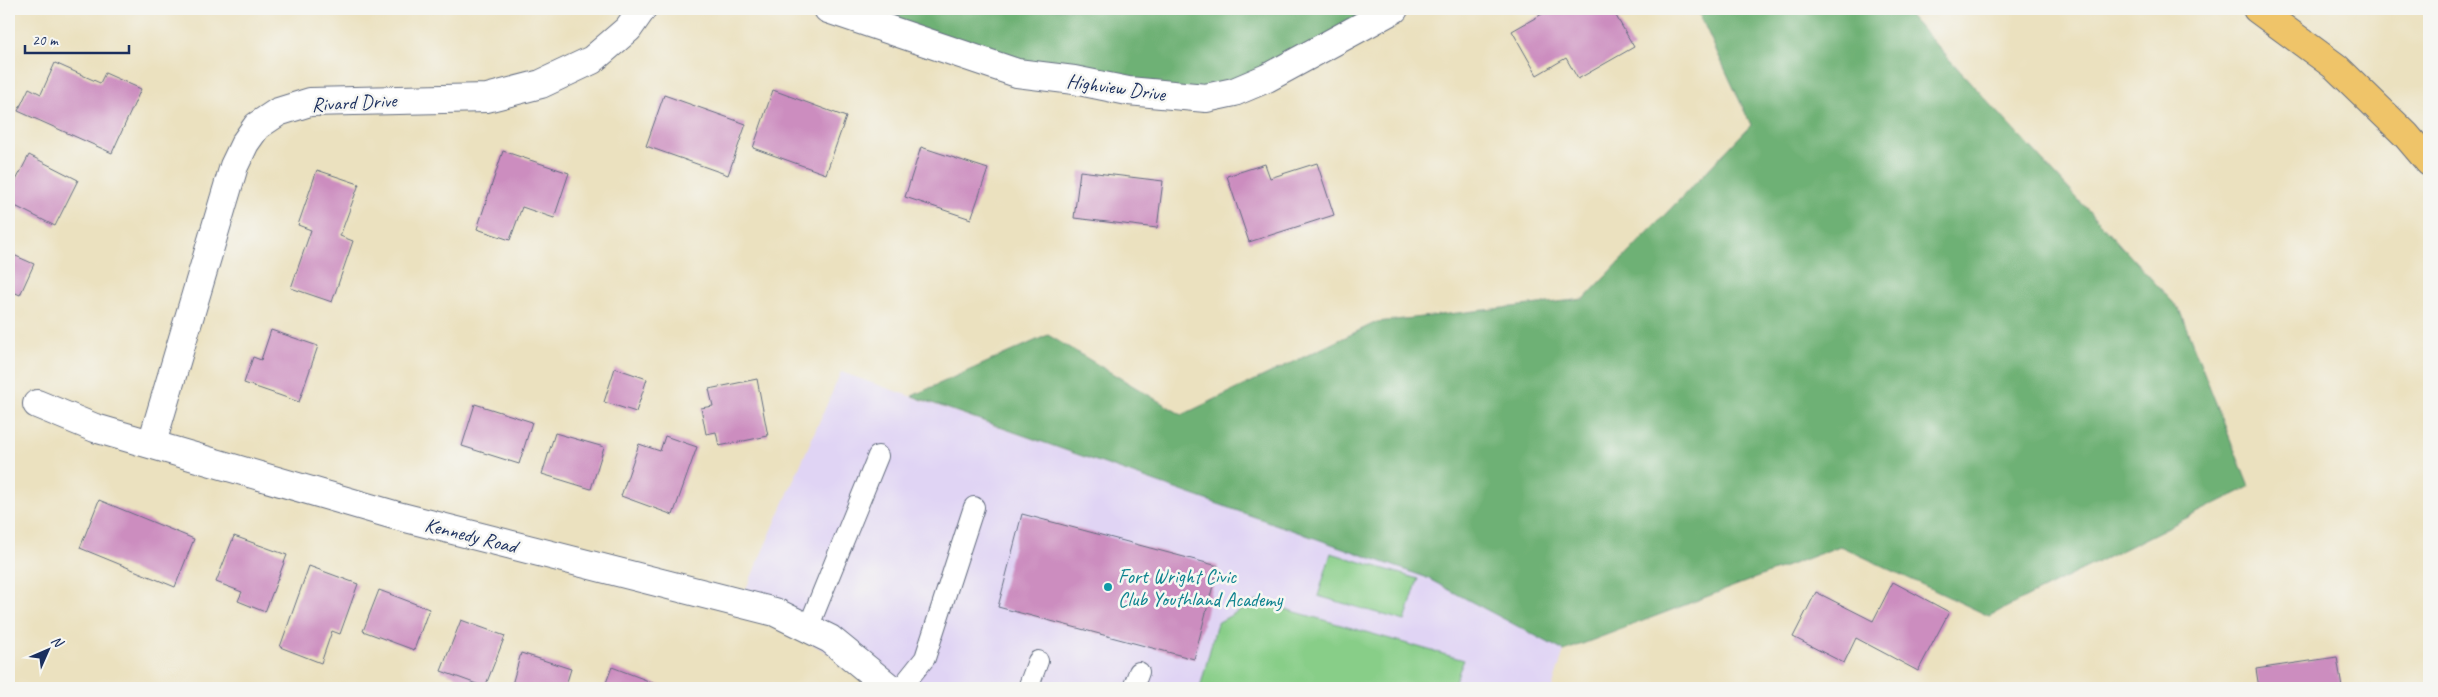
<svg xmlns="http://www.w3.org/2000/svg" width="2438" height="697" viewBox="0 0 2438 697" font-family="Caveat,sans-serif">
	<rect width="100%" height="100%" fill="#f6f6f2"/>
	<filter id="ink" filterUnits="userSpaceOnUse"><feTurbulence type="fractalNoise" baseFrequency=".02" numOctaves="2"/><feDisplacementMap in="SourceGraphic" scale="10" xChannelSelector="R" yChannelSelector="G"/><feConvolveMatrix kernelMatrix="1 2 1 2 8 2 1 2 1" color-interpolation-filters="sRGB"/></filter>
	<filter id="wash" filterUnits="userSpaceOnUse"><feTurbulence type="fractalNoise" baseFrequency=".0096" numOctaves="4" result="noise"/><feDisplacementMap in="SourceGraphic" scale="20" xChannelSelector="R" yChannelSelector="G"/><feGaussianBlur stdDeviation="1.12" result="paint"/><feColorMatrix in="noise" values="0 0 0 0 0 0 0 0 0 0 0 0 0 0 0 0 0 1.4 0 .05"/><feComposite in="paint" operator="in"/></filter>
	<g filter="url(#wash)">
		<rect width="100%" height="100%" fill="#ebe1bf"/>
		<path fill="#e0d4f4" d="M 841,372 L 1425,577 L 1564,651 L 1552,688 L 890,688 L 740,603 Z"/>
		<path fill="#88ce88" stroke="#527e73" d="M 1331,553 L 1418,579 L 1405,621 L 1318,596 Z
			M 1257,601 L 1464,660 L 1452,688 L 1200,688 L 1217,623 Z"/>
		<path fill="#6eb174" stroke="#447069" d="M 828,9 L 1394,9 L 1234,92 L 1128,91 Z
			M 1697,9 L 1903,9 L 2179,309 L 2249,487 L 1989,616 L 1840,546 L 1564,651 L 1425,577 L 912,396 L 1048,335 L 1182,415 L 1377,322 L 1584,299 L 1751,125 Z"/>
		<g id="blocks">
			<path fill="#cc8dbf" d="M 1551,9 L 1612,9 L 1634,47 L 1578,79 L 1566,58 L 1537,75 L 1512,31 Z
				M 55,63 L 100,83 L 105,73 L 141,89 L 112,153 L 18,111 L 29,88 L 41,94 Z
				M 773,90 L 846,117 L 826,174 L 753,148 Z
				M 664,95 L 746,124 L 728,175 L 646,146 Z
				M 921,147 L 988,169 L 971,219 L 905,197 Z
				M 503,151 L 569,173 L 554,218 L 522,207 L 510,240 L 477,229 Z
				M 29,155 L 78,180 L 55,226 L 9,203 L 9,194 Z
				M 1317,163 L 1334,215 L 1249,242 L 1227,176 L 1265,164 L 1270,178 Z
				M 317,170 L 359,184 L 340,236 L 353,241 L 332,302 L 291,288 L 311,230 L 298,225 Z
				M 1080,171 L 1163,181 L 1157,228 L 1074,218 Z
				M 9,253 L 34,264 L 20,295 L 9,290 Z
				M 271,330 L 318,346 L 299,402 L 244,383 L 253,357 L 261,360 Z
				M 615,368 L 647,379 L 636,412 L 604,402 Z
				M 757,379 L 768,436 L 719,446 L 716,432 L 706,434 L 701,408 L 713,406 L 709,389 Z
				M 475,404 L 532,422 L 519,464 L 462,446 Z
				M 555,433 L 604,447 L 591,489 L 542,474 Z
				M 665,436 L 697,447 L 673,515 L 621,496 L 639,444 L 660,451 Z
				M 99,500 L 194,539 L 175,587 L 80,548 Z
				M 1022,514 L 1218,566 L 1194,659 L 998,607 Z
				M 234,536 L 287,555 L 265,612 L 238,601 L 242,592 L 216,582 Z
				M 309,566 L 358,584 L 340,634 L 332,631 L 321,663 L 280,647 Z
				M 1893,582 L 1949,612 L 1918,671 L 1856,638 L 1844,663 L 1793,637 L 1816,592 L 1873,621 Z
				M 379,590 L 429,609 L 414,650 L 363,631 Z
				M 461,620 L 505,636 L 485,687 L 441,671 Z
				M 521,653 L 571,669 L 565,688 L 511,688 Z
				M 2337,657 L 2342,688 L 2259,688 L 2256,669 Z
				M 612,667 L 667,688 L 604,688 Z"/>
		</g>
	</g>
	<g filter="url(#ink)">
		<use href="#blocks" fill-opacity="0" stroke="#646d80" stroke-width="1"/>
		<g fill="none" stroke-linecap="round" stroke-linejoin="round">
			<g stroke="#646d80" stroke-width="22">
				<path id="service" d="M 808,628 L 878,456
					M 901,688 L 925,658 L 974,507
					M 1028,688 L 1038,661
					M 1133,688 L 1139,672"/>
			</g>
			<g stroke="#646d80" stroke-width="30">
				<path id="minor" d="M 828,9 L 1017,73 L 1074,80 L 1128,91 L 1206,98 L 1234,92 L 1267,78 L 1394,9
					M 37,404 L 95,428 L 394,515 L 775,612 L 830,639 L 890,688
					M 152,443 L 234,166 L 245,143 L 257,126 L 278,112 L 310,102 L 487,98 L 541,84 L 592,60 L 628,29 L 642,9"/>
			</g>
			<g stroke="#646d80" stroke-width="30">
				<path id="motorway" d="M 2257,9 L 2336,67 L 2406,135 L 2429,162"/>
			</g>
			<use href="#service" stroke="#fff" stroke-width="20"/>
			<use href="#minor" stroke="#fff" stroke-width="28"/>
			<use href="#motorway" stroke="#efc469" stroke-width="28"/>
		</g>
	</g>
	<circle fill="#0f9aa8" stroke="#f6f6f2" stroke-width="2" cx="1108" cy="587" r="5"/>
	<g text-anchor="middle" stroke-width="5" stroke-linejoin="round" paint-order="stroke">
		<g font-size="20" fill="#1b2f5e" stroke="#f6f6f2">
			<text transform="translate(1116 87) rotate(8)" y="7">Highview Drive</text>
			<text transform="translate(354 102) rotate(-3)" y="7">Rivard Drive</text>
			<text transform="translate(471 535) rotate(14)" y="7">Kennedy Road</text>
		</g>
		<g font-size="20" fill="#0d838f" stroke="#f6f6f2" text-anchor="start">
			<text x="1118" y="583">Fort Wright Civic<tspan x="1118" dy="23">Club Youthland Academy</tspan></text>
		</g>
	</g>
	<rect width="2438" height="697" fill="none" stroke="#f6f6f2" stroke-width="30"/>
	<g transform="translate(48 650) rotate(45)" stroke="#f6f6f2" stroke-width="4" paint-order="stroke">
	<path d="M0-4L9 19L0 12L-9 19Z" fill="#1b2f5e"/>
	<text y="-8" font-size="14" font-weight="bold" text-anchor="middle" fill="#1b2f5e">N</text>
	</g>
	<path d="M25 45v8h104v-8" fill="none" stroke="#1b2f5e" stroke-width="2.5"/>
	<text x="32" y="45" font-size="15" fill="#1b2f5e" stroke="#f6f6f2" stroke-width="4" paint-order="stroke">20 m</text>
</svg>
